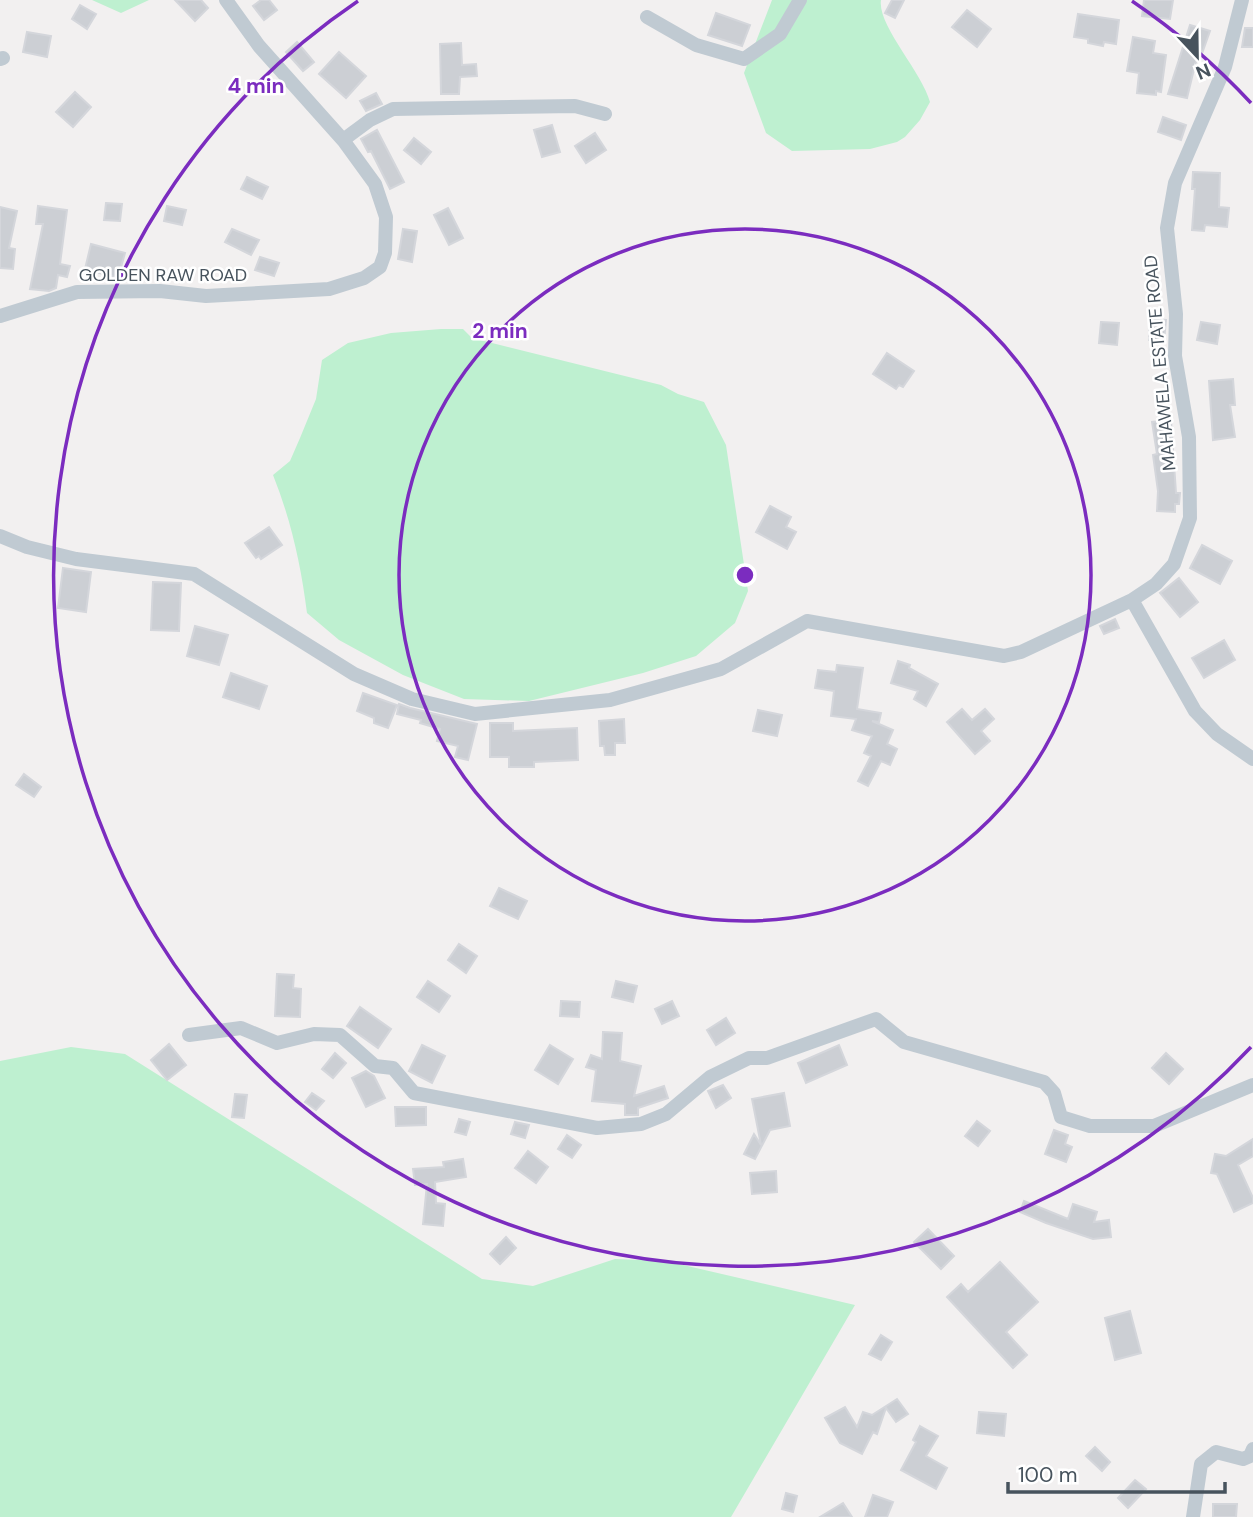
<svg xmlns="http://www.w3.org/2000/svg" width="1253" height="1517" viewBox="0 0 1253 1517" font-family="'DM Sans',sans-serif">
	<rect width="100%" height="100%" fill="#f2f0f0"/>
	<path fill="#bef0d0" d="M 92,0 L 149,0 L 121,13 Z
		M 772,0 L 881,0 C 877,25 922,72 930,102 L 920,120 L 905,137 L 897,142 L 870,149 L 792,151 L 766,133 L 744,73 Z
		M 441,329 L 463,329 L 472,338 L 661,385 L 678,394 L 704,402 L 726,445 L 748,591 L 735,623 L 696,656 L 643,673 L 529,701 L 464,699 L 403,675 L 339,640 L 307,613 C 301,565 291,520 273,475 L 290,461 L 300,438 L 316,399 L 322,360 L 348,343 L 391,333 Z
		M 71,1047 L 125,1054 L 482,1279 L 533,1286 L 615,1259 L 666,1261 L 855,1305 L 731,1517 L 0,1517 L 0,1061 Z"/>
	<path fill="#cccfd4" stroke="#d4d6db" stroke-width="2" d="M 175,0 L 201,0 L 208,8 L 195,21 Z
		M 261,0 L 269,0 L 277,10 L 264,20 L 253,6 Z
		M 892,0 L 904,0 L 895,18 L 885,13 Z
		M 1144,0 L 1173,0 L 1170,19 L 1142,16 Z
		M 80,5 L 96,14 L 87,29 L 72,19 Z
		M 967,10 L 991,29 L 977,47 L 952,27 Z
		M 716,13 L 750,25 L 742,46 L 708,35 Z
		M 1078,14 L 1119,20 L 1116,44 L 1104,42 L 1103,46 L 1088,43 L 1088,39 L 1074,37 Z
		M 1190,25 L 1210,31 L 1199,62 L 1196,61 L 1187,98 L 1168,94 Z
		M 1245,28 L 1253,28 L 1253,47 L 1242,47 Z
		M 27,32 L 51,36 L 47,57 L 23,52 Z
		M 1133,37 L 1155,41 L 1153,53 L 1166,55 L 1161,92 L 1156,91 L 1156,95 L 1137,93 L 1139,73 L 1127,71 Z
		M 297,42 L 314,62 L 303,71 L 286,52 Z
		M 461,43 L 462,65 L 476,64 L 477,76 L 460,77 L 459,94 L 441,94 L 440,44 Z
		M 339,52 L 366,76 L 346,98 L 319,74 Z
		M 75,92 L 91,107 L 73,127 L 56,112 Z
		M 376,93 L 382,104 L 366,111 L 360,101 Z
		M 1163,117 L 1186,125 L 1181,140 L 1158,132 Z
		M 552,125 L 560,152 L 542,157 L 534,130 Z
		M 377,130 L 404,182 L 390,189 L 371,151 L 368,152 L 361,139 Z
		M 595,133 L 606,150 L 586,163 L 575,146 Z
		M 414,138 L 431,152 L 421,164 L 404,150 Z
		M 1193,172 L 1220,173 L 1219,207 L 1229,208 L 1227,227 L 1205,225 L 1204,231 L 1192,230 L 1195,189 L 1192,189 Z
		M 247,177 L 268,187 L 262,199 L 241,189 Z
		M 106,203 L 122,204 L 120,221 L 104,220 Z
		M 38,206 L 67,210 L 60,264 L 70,266 L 67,277 L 58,275 L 56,288 L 49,291 L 30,289 L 43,224 L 36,224 Z
		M 167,206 L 186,210 L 182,225 L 164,221 Z
		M 0,207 L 17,211 L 9,248 L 15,249 L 13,269 L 0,268 Z
		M 448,208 L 463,238 L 449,245 L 434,215 Z
		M 232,229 L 259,240 L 251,255 L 225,242 Z
		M 403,229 L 417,231 L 412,262 L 398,259 Z
		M 91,244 L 125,253 L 118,278 L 85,269 Z
		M 260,257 L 279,263 L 274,276 L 255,270 Z
		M 1150,319 L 1166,320 L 1164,341 L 1149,340 Z
		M 1101,322 L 1119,323 L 1117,345 L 1099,343 Z
		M 1201,322 L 1220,325 L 1217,344 L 1197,340 Z
		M 887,353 L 914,371 L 903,387 L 899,385 L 896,389 L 873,374 Z
		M 1233,379 L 1235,405 L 1230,405 L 1235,437 L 1213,440 L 1209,381 Z
		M 1171,420 L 1176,493 L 1180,493 L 1179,504 L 1175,504 L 1175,512 L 1157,511 L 1158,491 L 1153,455 L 1157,454 L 1152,422 Z
		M 770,506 L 791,517 L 786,527 L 796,532 L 787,549 L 756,532 Z
		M 269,527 L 282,545 L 261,559 L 259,556 L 256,558 L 245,543 Z
		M 1202,545 L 1232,561 L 1220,584 L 1190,568 Z
		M 63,568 L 91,572 L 86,612 L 58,608 Z
		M 1179,578 L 1198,602 L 1180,617 L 1160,593 Z
		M 153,582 L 181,583 L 179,631 L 151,630 Z
		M 1115,619 L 1119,628 L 1104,634 L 1100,626 Z
		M 195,626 L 228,635 L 219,665 L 187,656 Z
		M 1224,640 L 1235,660 L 1204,678 L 1192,658 Z
		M 898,661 L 910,665 L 909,668 L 938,684 L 926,706 L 914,699 L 918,691 L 891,683 Z
		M 837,665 L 863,668 L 857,709 L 881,713 L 879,722 L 872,721 L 893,730 L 887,744 L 897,749 L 890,765 L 881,761 L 868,786 L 858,781 L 871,756 L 864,753 L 872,736 L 852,730 L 856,719 L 831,716 L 834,691 L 815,688 L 818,670 L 836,672 Z
		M 231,673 L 267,686 L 259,709 L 223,697 Z
		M 363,693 L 397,705 L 388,728 L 374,723 L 374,718 L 357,711 Z
		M 399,704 L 410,708 L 477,724 L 468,760 L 455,757 L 458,746 L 437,741 L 440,729 L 420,723 L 421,720 L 397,714 Z
		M 962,709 L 972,720 L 985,709 L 994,719 L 981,731 L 990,741 L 975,754 L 947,722 Z
		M 758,710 L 782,715 L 777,736 L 753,731 Z
		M 624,719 L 625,743 L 615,743 L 615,755 L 605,755 L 604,746 L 600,746 L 599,721 Z
		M 490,723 L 513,723 L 513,731 L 577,728 L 578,760 L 534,762 L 534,767 L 509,767 L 509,757 L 490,757 Z
		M 24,774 L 41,787 L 34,797 L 16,785 Z
		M 499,888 L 527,901 L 518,919 L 490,906 Z
		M 459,944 L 477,956 L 466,973 L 448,960 Z
		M 277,974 L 294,975 L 293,988 L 301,989 L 300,1017 L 275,1016 Z
		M 428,981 L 450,996 L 439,1012 L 417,997 Z
		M 616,981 L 637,986 L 633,1002 L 612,997 Z
		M 561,1001 L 580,1002 L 579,1017 L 560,1016 Z
		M 672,1001 L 679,1016 L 662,1024 L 655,1009 Z
		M 360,1007 L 391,1029 L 378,1048 L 347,1026 Z
		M 726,1018 L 735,1033 L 716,1045 L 707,1030 Z
		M 603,1032 L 622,1033 L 620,1061 L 641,1066 L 634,1096 L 664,1086 L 668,1098 L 638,1108 L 638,1115 L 625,1115 L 625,1104 L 592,1101 L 596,1070 L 586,1067 L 591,1055 L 602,1059 Z
		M 169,1044 L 186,1065 L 167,1080 L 151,1060 Z
		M 422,1045 L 445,1056 L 432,1083 L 409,1071 Z
		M 550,1045 L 573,1059 L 558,1084 L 535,1070 Z
		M 839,1045 L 847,1065 L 806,1083 L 798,1063 Z
		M 335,1053 L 346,1063 L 333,1078 L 322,1069 Z
		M 1166,1053 L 1183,1069 L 1169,1084 L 1152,1068 Z
		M 366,1071 L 374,1076 L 385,1098 L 366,1107 L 352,1078 Z
		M 723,1085 L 731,1098 L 716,1108 L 708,1091 Z
		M 312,1093 L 324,1101 L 316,1110 L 305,1102 Z
		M 784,1093 L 790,1126 L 770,1130 L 755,1159 L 744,1154 L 754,1134 L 761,1145 L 752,1099 Z
		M 235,1094 L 247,1095 L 244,1118 L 232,1117 Z
		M 395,1107 L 426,1107 L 426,1125 L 396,1126 Z
		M 459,1119 L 470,1122 L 466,1135 L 455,1132 Z
		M 977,1121 L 990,1131 L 978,1146 L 965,1136 Z
		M 515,1122 L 529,1125 L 525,1138 L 511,1134 Z
		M 1054,1130 L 1068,1135 L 1065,1144 L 1072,1147 L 1066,1162 L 1045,1154 Z
		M 567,1135 L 581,1145 L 572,1158 L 558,1149 Z
		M 1253,1139 L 1253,1156 L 1238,1165 L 1253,1198 L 1253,1203 L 1234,1212 L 1217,1174 L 1211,1173 L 1215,1154 L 1226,1156 Z
		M 528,1151 L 548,1167 L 536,1183 L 515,1168 Z
		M 463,1159 L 466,1177 L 435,1182 L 436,1203 L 445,1204 L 443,1226 L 423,1224 L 427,1184 L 415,1185 L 413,1169 L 444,1167 L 443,1162 Z
		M 776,1171 L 777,1192 L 752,1194 L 750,1173 Z
		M 1024,1201 L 1068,1219 L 1073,1204 L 1097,1212 L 1094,1222 L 1109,1220 L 1111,1237 L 1093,1239 L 1046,1223 L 1020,1212 Z
		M 928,1229 L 954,1256 L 941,1269 L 914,1242 Z
		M 506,1237 L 516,1248 L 500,1264 L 490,1254 Z
		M 1000,1262 L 1038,1302 L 1006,1332 L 1027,1355 L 1013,1368 L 947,1297 L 961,1284 L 968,1292 Z
		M 1130,1311 L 1141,1353 L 1115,1360 L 1105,1318 Z
		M 881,1335 L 892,1342 L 881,1360 L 869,1354 Z
		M 897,1399 L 908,1414 L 896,1422 L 886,1408 L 877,1434 L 873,1432 L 862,1454 L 840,1443 L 825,1418 L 845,1407 L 857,1427 L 863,1412 L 872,1415 Z
		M 979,1412 L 1006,1414 L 1004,1436 L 977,1433 Z
		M 920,1426 L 938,1436 L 926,1456 L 947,1468 L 936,1489 L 901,1470 L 916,1442 L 913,1440 Z
		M 1095,1447 L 1110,1462 L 1102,1471 L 1086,1456 Z
		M 1135,1480 L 1146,1489 L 1128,1508 L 1118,1498 Z
		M 786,1493 L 797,1496 L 793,1512 L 782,1509 Z
		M 873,1495 L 893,1502 L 887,1517 L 865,1517 Z
		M 843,1503 L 852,1517 L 820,1517 Z
		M 1213,1504 L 1237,1504 L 1236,1517 L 1213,1517 Z"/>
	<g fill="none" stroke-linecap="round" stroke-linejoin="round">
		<path stroke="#c0cad2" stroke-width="14" d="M 647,17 L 696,45 L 744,59 L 780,34 L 800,0
			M 0,59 L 3,58
			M 343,140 L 370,120 L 393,109 L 575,106 L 605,114
			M 0,316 L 77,292 L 160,291 L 206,296 L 329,289 L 364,278 L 380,267 L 385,253 L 386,217 L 375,184 L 343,140 L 259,46 L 226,0
			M 0,536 L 27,547 L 76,559 L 194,574 L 354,674 L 412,699 L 475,714 L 610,700 L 721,669 L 807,621 L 1004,656 L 1021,652 L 1132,600 L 1156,584 L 1174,564 L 1190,518 L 1189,437 L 1175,356 L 1176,314 L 1167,228 L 1175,183 L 1225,67 L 1242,0
			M 1132,600 L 1195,711 L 1217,734 L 1253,759
			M 189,1035 L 241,1028 L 277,1043 L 314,1034 L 340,1035 L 375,1066 L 393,1068 L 414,1093 L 597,1128 L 641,1124 L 666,1114 L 710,1077 L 749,1058 L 767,1058 L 876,1019 L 904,1042 L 1044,1082 L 1054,1093 L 1061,1117 L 1090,1126 L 1154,1126 L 1253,1085
			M 1193,1517 L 1201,1464 L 1216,1452 L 1243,1459 L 1250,1456 L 1253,1449"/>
	</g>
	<g fill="none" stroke="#7b2cbf" stroke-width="3.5">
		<circle cx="745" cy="575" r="346"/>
		<path d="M1251 1047A692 692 0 1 1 358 1M1132 1A692 692 0 0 1 1251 103"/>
	</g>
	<g text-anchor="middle" stroke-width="5" stroke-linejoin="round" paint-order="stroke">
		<g font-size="18" fill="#47535d" stroke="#fff">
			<text x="163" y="281">GOLDEN RAW ROAD</text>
			<text transform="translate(1160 363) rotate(-95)" y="6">MAHAWELA ESTATE ROAD</text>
		</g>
	</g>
	<circle cx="745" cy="575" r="10" fill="#7b2cbf" stroke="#fff" stroke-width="3.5"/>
	<g font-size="21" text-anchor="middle" font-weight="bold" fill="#7b2cbf" stroke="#fff" stroke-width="5" stroke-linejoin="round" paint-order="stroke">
		<text x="256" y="93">4 min</text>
		<text x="500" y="338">2 min</text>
	</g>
	<g transform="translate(1197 56) rotate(158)" stroke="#ffffff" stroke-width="5" paint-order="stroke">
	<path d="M0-5L12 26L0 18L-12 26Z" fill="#47535d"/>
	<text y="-10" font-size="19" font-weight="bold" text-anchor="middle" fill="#47535d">N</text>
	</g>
	<path d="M1008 1482v10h217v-10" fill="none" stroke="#47535d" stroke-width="3.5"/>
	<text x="1018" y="1482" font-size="21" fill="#47535d" stroke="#ffffff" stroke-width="5" paint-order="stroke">100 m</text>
</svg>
